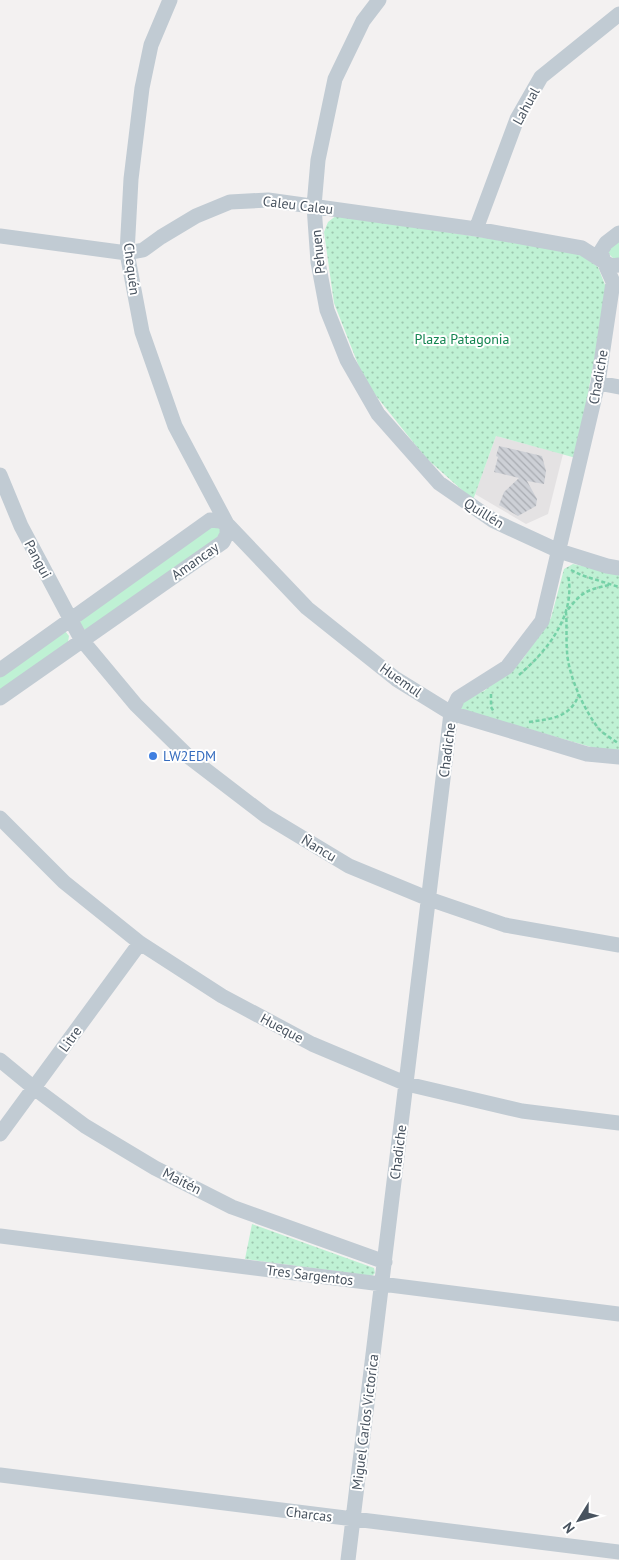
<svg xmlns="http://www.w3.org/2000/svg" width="619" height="1560" viewBox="0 0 619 1560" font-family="'PT Sans',sans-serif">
	<defs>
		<pattern id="park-dots" width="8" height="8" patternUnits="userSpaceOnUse" patternTransform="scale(1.25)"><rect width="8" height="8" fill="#bff1d4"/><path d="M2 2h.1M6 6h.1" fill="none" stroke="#9dc6af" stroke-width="1.8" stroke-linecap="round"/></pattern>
		<pattern id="building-back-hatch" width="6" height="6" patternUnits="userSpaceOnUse" patternTransform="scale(1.25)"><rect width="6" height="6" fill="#cdd0d6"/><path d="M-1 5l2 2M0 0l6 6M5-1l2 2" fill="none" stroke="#a8abb1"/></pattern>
	</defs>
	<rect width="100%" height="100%" fill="#f3f1f1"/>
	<path fill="#e4e2e3" d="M 496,436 L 563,454 L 548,514 L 526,524 L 475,494 Z"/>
	<path fill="#bff1d4" d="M 619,240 L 619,259 L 614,259 L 609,254 L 609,246 Z
		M 213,526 L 216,526 L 220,529 L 220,533 L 217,538 L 88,629 L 83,629 L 80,623 L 81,619 Z
		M 65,631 L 69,636 L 68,642 L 0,690 L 0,675 Z"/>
	<path fill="url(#park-dots)" d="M 337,215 L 577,252 L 598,267 L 607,290 L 576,458 L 496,436 L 473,500 L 425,457 L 365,382 L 334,303 L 324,232 L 328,222 Z
		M 573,564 L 619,574 L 619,750 L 598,749 L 458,709 L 465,699 L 484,691 L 522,660 L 551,618 L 564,569 Z
		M 252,1224 L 374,1268 L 375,1273 L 372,1276 L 245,1259 Z"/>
	<path fill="url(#building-back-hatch)" d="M 499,446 L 542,456 L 546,471 L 544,484 L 527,481 L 537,499 L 536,506 L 518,516 L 499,505 L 504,492 L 519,478 L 494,472 L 498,457 L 496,456 Z"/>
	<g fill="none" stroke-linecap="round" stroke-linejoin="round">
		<path stroke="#75d1a7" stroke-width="2.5" stroke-dasharray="4 2.5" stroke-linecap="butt" d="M 571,570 L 581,575 L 619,587
			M 609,585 C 584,591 582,592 566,612 C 567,625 566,638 567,651 C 568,675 584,710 599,729 C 604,734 612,739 618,743
			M 519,675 C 548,650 576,615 568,575
			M 491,694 L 491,707 L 494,712
			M 529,722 C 550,719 571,718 579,694"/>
		<path stroke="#c1cbd3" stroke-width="15" d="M 170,0 L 151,45 L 142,88 L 131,179 L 127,253 L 142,332 L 175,426 L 227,524 L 307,608 L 396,679 L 451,713 L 587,754 L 619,757
			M 379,0 L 363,21 L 335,79 L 318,160 L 314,206 L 318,262 L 327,310 L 347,360 L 378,414 L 439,483 L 494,521 L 559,551 L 607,566 L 619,568
			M 476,229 L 517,119 L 541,77 L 619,14
			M 0,236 L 127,253 L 143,250 L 161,237 L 196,216 L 230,202 L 268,200 L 476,229 L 582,248 L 604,262 L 612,266 L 619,265
			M 598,383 L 619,387
			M 0,475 L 21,526 L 81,639 L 136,705 L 189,757 L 266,816 L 349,866 L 429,899 L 505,925 L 619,945
			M 0,670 L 210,520 L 220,521 L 227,524
			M 0,698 L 223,542 L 227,534 L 227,524
			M 0,818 L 64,882 L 140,943 L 222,996 L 312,1044 L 407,1084 L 522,1111 L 619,1123
			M 0,1060 L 34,1088 L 85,1126 L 155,1168 L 232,1207 L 385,1262
			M 0,1134 L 140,943
			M 0,1236 L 619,1314
			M 0,1475 L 619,1552
			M 348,1560 L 451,713 L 458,698 L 507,667 L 542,621 L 598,383 L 613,282 L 604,262 L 601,251 L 606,243 L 619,233"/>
	</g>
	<circle fill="#3f7fe0" stroke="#fff" stroke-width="2" cx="153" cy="756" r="5"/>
	<g text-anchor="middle" stroke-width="4" stroke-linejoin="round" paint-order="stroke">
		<g font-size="14" fill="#48535f" stroke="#fff">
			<text transform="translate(526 106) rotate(-61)" y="5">Lahual</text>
			<text transform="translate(298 205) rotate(7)" y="5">Caleu Caleu</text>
			<text transform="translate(318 252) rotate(-96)" y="5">Pehuen</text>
			<text transform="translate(132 269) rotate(83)" y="5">Chequén</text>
			<text transform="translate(598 377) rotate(-80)" y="5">Chadiche</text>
			<text transform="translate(484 513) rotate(32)" y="5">Quillén</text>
			<text transform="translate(38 559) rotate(62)" y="5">Pangui</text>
			<text transform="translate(195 561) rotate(-35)" y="5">Amancay</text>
			<text transform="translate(401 680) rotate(35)" y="5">Huemul</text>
			<text transform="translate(447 750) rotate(-83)" y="5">Chadiche</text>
			<text transform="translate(319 848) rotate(31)" y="5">Ñancu</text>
			<text transform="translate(282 1028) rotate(28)" y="5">Hueque</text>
			<text transform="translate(70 1039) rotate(-54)" y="5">Litre</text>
			<text transform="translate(398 1152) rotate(-83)" y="5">Chadiche</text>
			<text transform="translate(182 1181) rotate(27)" y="5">Maitén</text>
			<text transform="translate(310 1275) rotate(7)" y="5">Tres Sargentos</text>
			<text transform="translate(365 1422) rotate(-83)" y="5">Miguel Carlos Victorica</text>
			<text transform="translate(309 1514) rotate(7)" y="5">Charcas</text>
		</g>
		<g font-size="14" fill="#148551" stroke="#fff">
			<text x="462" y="344">Plaza Patagonia</text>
		</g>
		<g font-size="14" fill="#366cbe" stroke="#fff" text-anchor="start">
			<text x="163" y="761">LW2EDM</text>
		</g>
	</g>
	<g transform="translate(579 1520) rotate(233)" stroke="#ffffff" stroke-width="4" paint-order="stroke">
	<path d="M0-4L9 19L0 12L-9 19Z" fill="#48535f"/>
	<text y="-8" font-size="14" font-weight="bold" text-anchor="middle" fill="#48535f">N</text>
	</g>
</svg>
